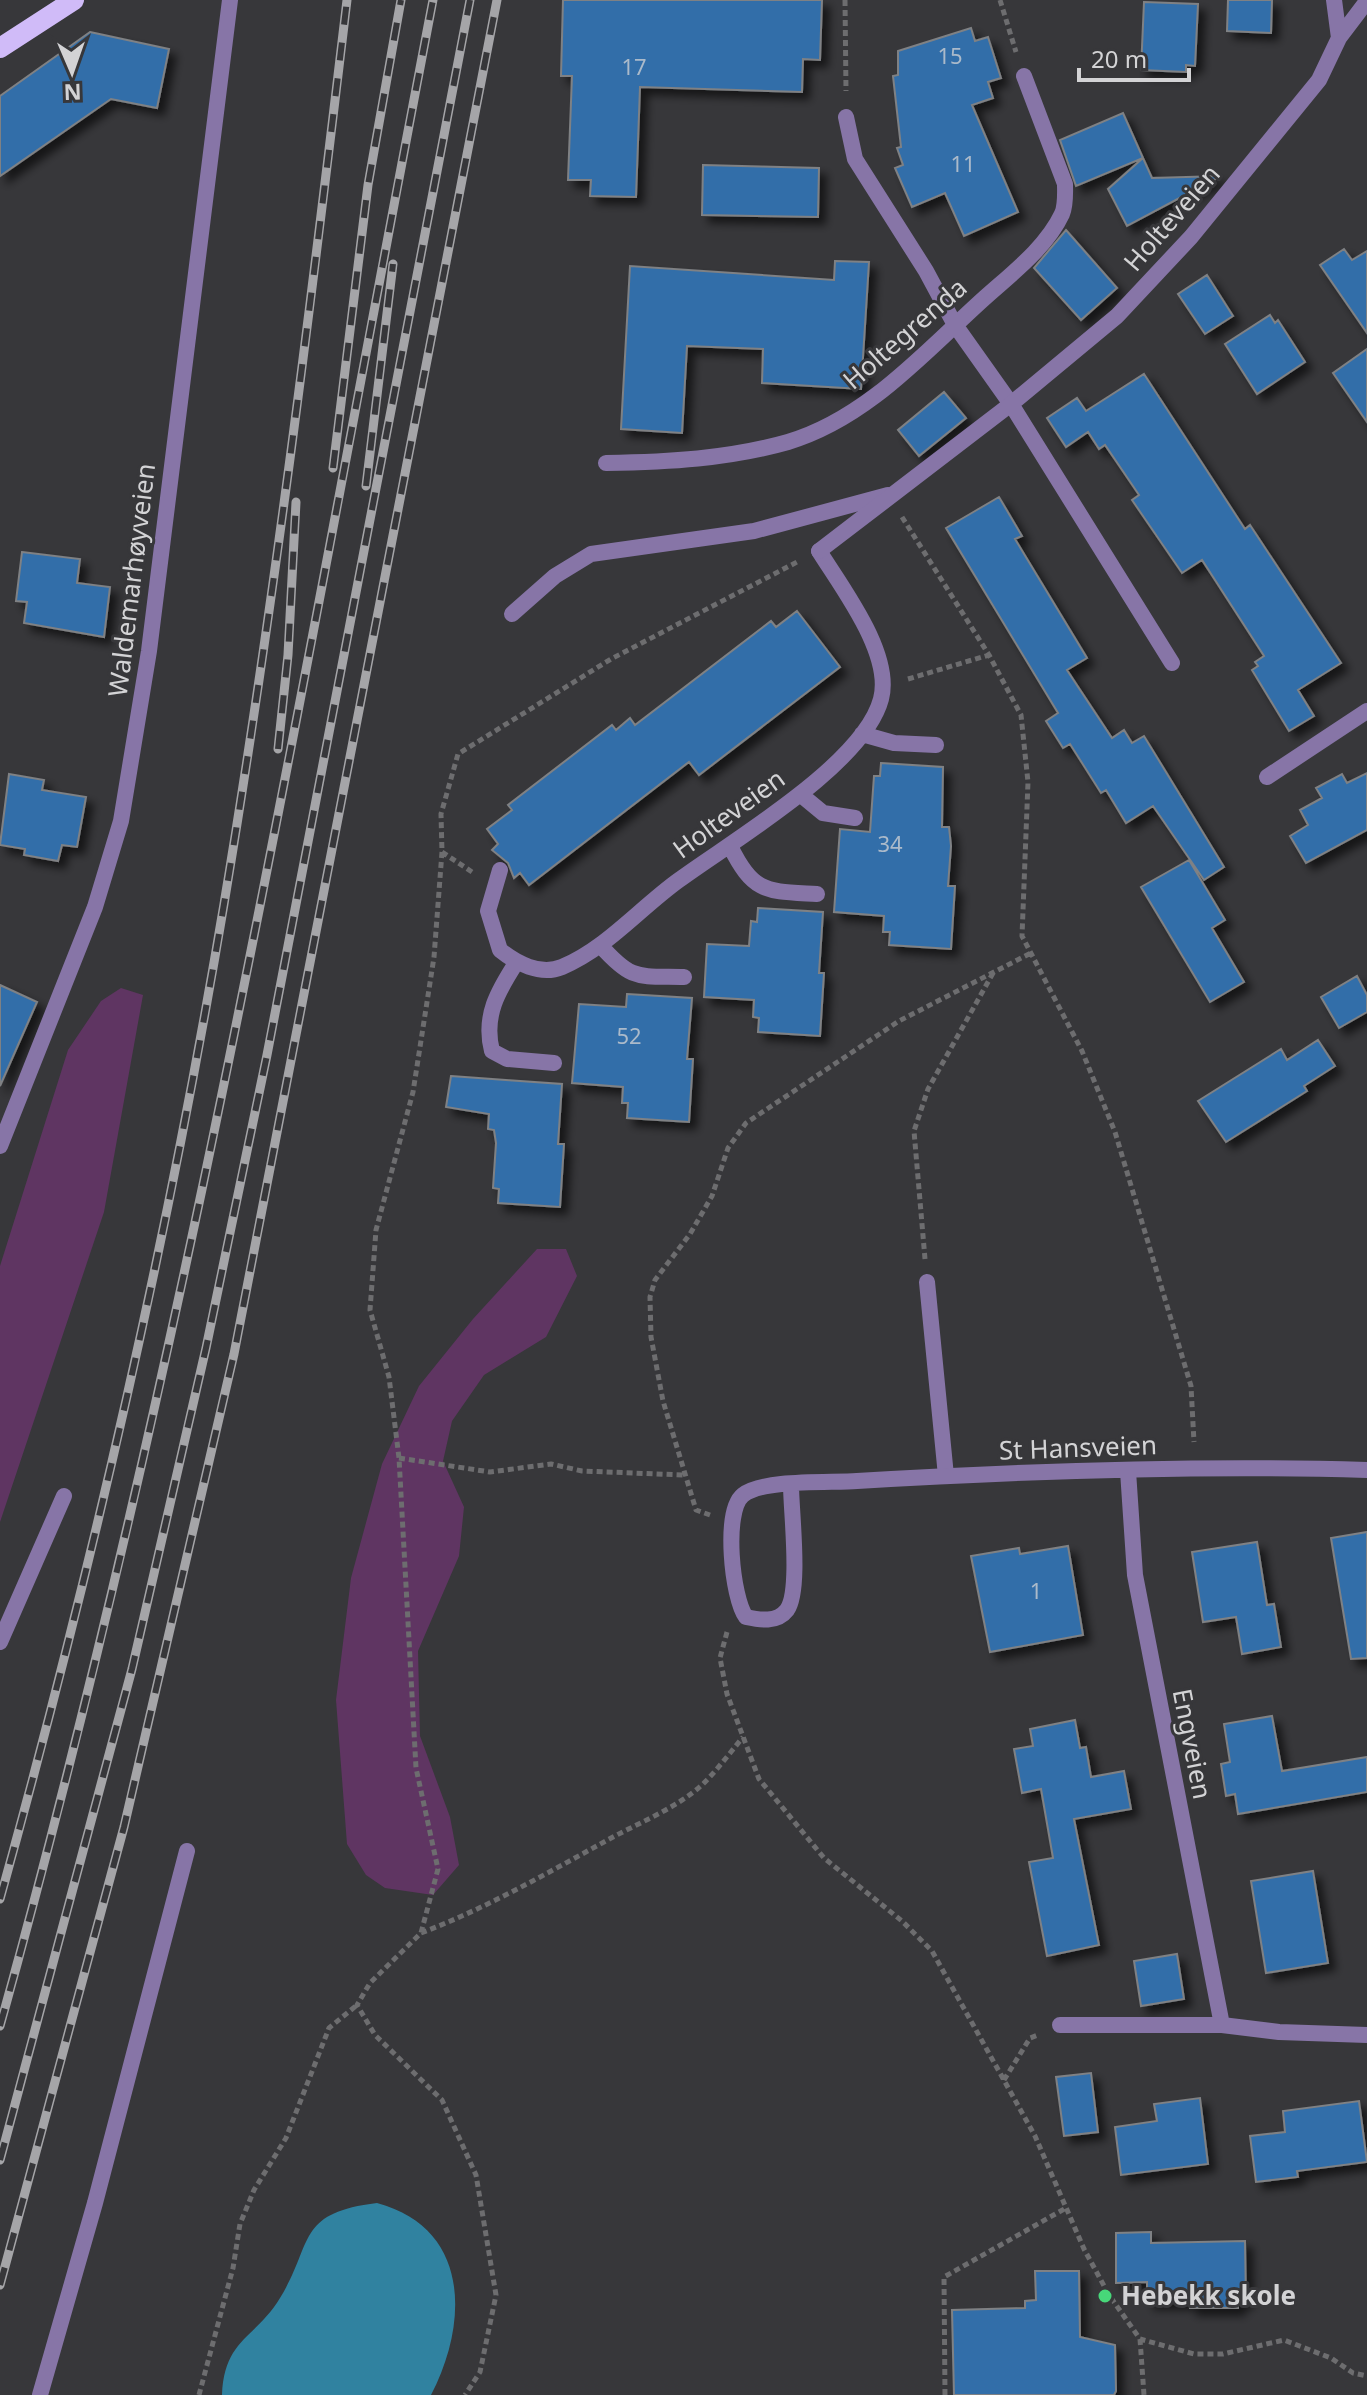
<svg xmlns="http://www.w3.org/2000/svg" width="1367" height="2395" viewBox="0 0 1367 2395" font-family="'Noto Sans',sans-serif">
	<defs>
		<filter id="shadow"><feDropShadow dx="7" dy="7" stdDeviation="4" flood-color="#0009"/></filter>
	</defs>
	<rect width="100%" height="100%" fill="#37373a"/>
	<path fill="#5f3562" d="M 121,988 L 143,995 L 104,1212 L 0,1522 L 0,1266 L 68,1050 L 101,1001 Z
		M 537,1249 L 566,1249 L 577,1276 L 546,1337 L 484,1375 L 452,1421 L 443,1461 L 464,1507 L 459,1556 L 418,1651 L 420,1736 L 450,1817 L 459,1865 L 433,1895 L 385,1888 L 366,1875 L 347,1844 L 336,1700 L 351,1578 L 382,1464 L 419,1386 L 473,1319 Z"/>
	<path fill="#3082a0" d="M 377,2203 C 470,2228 469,2322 431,2395 L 222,2395 C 224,2339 256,2338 280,2298 C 314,2243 295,2213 377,2203 Z"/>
	<path fill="#326ea9" stroke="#7f8184" stroke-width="2" filter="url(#shadow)" d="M 563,0 L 822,0 L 820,60 L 803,59 L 802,92 L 640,87 L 636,197 L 590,196 L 591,180 L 568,180 L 572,76 L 561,76 Z
		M 1228,0 L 1272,0 L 1271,33 L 1227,31 Z
		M 1144,2 L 1198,4 L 1195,66 L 1186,65 L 1186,72 L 1141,70 Z
		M 971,28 L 975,41 L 988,37 L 1001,78 L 988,82 L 993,98 L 972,105 L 1018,212 L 964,236 L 945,193 L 912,207 L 895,168 L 903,165 L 897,148 L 901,147 L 893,76 L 898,75 L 898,51 Z
		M 90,32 L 169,49 L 157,108 L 111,99 L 0,176 L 0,96 Z
		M 1123,113 L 1143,158 L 1076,186 L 1060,140 Z
		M 1143,158 L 1152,178 L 1221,176 L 1127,226 L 1108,189 Z
		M 703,165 L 819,168 L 818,217 L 702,215 Z
		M 1066,230 L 1117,288 L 1081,320 L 1034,268 Z
		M 1344,249 L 1352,260 L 1367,251 L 1367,333 L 1320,265 Z
		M 835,261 L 869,262 L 861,389 L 762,383 L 763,349 L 687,346 L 682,433 L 621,429 L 630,266 L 834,280 Z
		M 1207,275 L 1233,316 L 1205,334 L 1178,294 Z
		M 1270,315 L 1275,323 L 1278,320 L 1305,362 L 1257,394 L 1225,344 Z
		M 1367,349 L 1367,422 L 1333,373 Z
		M 1144,374 L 1245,529 L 1250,525 L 1341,663 L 1298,690 L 1314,716 L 1289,731 L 1252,670 L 1258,666 L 1255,662 L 1264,656 L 1202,560 L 1182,573 L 1132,500 L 1139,495 L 1105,445 L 1099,449 L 1088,432 L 1066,447 L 1047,418 L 1077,398 L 1086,411 Z
		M 944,392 L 966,418 L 919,456 L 898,430 Z
		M 999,497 L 1022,536 L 1015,539 L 1087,658 L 1067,670 L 1112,738 L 1124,730 L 1132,743 L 1144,736 L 1224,867 L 1204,880 L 1153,806 L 1126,823 L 1106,790 L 1101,793 L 1070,744 L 1063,748 L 1046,721 L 1058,713 L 946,528 Z
		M 22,552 L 80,559 L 77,583 L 110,587 L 104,637 L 24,623 L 27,602 L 16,601 Z
		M 797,611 L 840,667 L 699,775 L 689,762 L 529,885 L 520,873 L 514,878 L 508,863 L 492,850 L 498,844 L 487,829 L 512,810 L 508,805 L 612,725 L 616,730 L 630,718 L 635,725 L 771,621 L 776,627 Z
		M 881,763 L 943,767 L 942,827 L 949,827 L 951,846 L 948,886 L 955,886 L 951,949 L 889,945 L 890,932 L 883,932 L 884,916 L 834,912 L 840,829 L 870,832 L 874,776 L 880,776 Z
		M 1367,773 L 1367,830 L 1306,863 L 1290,836 L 1308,825 L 1300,810 L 1322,798 L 1316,788 L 1342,774 L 1347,783 Z
		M 9,774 L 44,780 L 42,790 L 86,797 L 77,847 L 62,845 L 58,861 L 24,855 L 25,849 L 0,845 Z
		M 1189,860 L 1225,920 L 1212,928 L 1244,982 L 1210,1002 L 1141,887 Z
		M 758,908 L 823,912 L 819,973 L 824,973 L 820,1036 L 758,1032 L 759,1018 L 753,1017 L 754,1000 L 704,997 L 707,944 L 749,946 L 751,921 L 757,922 Z
		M 1357,976 L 1367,995 L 1367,1012 L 1339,1028 L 1321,997 Z
		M 0,985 L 37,1002 L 0,1086 Z
		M 627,994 L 692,998 L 687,1059 L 693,1059 L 689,1122 L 627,1118 L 628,1103 L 622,1103 L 623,1087 L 572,1083 L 579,1004 L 626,1007 Z
		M 1318,1040 L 1335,1066 L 1304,1086 L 1307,1091 L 1226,1142 L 1198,1101 L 1281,1049 L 1287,1060 Z
		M 451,1076 L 562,1084 L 558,1144 L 564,1144 L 560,1207 L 498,1203 L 499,1189 L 493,1188 L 496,1143 L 494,1130 L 488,1129 L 489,1114 L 446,1107 Z
		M 1367,1532 L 1367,1658 L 1351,1659 L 1331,1538 Z
		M 1257,1542 L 1267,1605 L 1274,1604 L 1281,1647 L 1242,1654 L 1236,1617 L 1203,1622 L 1192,1552 Z
		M 1068,1546 L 1083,1635 L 990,1652 L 971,1556 L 1019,1548 L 1020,1554 Z
		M 1272,1716 L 1282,1771 L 1367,1757 L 1367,1792 L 1238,1814 L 1235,1794 L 1226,1796 L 1221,1764 L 1230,1762 L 1224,1724 Z
		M 1075,1720 L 1080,1748 L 1086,1747 L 1091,1777 L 1124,1771 L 1131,1809 L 1074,1819 L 1099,1945 L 1047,1956 L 1029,1862 L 1053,1858 L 1041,1789 L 1022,1793 L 1014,1749 L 1033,1746 L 1030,1729 Z
		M 1313,1871 L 1328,1963 L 1266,1973 L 1251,1881 Z
		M 1177,1954 L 1184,1999 L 1141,2006 L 1134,1961 Z
		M 1091,2073 L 1098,2132 L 1064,2136 L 1056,2077 Z
		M 1200,2098 L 1208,2164 L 1121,2175 L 1115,2127 L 1157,2121 L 1154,2104 Z
		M 1359,2101 L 1367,2162 L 1297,2171 L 1298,2177 L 1256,2182 L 1250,2136 L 1285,2132 L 1283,2111 Z
		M 1151,2232 L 1151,2243 L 1245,2241 L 1246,2301 L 1238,2301 L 1238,2308 L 1190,2308 L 1190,2302 L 1147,2302 L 1147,2282 L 1116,2283 L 1116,2233 Z
		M 1035,2271 L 1079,2271 L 1080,2337 L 1115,2345 L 1116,2391 L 1114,2395 L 954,2395 L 952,2310 L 1025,2308 L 1025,2301 L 1036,2300 Z"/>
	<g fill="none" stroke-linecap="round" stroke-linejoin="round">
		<path stroke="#6d6d6f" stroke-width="5" stroke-dasharray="6 4" stroke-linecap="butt" d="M 845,0 L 846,91
			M 1000,0 L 1016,52
			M 902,517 L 989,655 L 1021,715 L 1028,782 L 1022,936 L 1082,1051 L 1115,1132 L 1191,1386 L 1194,1442
			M 908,679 L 989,655
			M 442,852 L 434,957 L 413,1092 L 376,1230 L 370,1310 L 389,1377 L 399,1458 L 416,1768 L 438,1869 L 421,1933 L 370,1983 L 357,2005 L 375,2035 L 442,2100 L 476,2175 L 496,2295 L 480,2372 L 465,2395
			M 472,872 L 442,852 L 441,814 L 458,754 L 611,659 L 797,562
			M 925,1259 L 914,1131 L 928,1089 L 993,973
			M 399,1458 L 490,1472 L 551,1464 L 582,1471 L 683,1475
			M 710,1515 L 696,1510 L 663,1401 L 651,1337 L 650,1297 L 655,1280 L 690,1234 L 712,1196 L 728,1148 L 746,1123 L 899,1021 L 1031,953
			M 727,1632 L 720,1658 L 727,1694 L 759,1779 L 824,1858 L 902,1921 L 932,1951 L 1035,2136 L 1084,2249 L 1109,2295 L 1140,2339 L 1194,2354 L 1223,2354 L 1284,2340 L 1331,2358 L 1353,2373 L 1367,2376
			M 421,1933 C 487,1908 551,1871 613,1837 C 643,1821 678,1807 703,1784 C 717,1770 730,1753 743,1737
			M 1004,2080 L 1030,2038 L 1038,2035
			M 1140,2339 L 1144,2395
			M 199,2395 L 233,2268 L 240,2224 L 254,2190 L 286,2138 L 329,2028 L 357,2005
			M 945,2395 L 944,2277 L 1066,2208"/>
		<path stroke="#8775a7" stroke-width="16" d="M 846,117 L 855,159 L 926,271 L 955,325 L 1011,404
			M 606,463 C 668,462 728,459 788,442 C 865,419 921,356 979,303 C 1007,277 1045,250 1062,214 C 1066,205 1065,193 1065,184 L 1024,76
			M 512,614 L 555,576 L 591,554 L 754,531 L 888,495
			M 862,734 L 894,743 L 936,745
			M 800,794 L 823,813 L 855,818
			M 730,846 C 754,894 766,891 817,894
			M 500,870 L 488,911 L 500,950 C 516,963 540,976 562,967 C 607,948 640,908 679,880 C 732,841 864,764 881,699 C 893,654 842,588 819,551
			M 600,945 C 632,981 637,976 684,977
			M 516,963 C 498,991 483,1016 492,1051 L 507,1059 L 554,1063
			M 0,1146 L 95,907 L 121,821 L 149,651 L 230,0
			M 927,1282 L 946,1476
			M 0,1642 L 64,1496
			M 40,2395 L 95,2203 L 187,1851"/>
		<path stroke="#8775a7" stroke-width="16" d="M 1334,0 L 1339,38 L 1367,1
			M 1011,404 L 1172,663
			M 819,551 L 1011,404 L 1117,316 L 1191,237 L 1319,80 L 1339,38
			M 1267,777 L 1367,711
			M 1128,1471 L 1135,1575 L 1222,2025
			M 791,1485 C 791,1511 801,1591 787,1610 C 777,1623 760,1620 746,1617 C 732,1598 723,1511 743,1495 C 763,1479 830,1483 857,1481 C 1026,1471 1197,1465 1367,1470
			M 1060,2025 L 1222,2025 L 1279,2032 L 1367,2035"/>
		<path stroke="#d0bbf8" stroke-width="20" d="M 0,48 L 74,0"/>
		<g stroke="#a5a5a8" stroke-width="9">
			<path id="rail" d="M 333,468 L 368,185 L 401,0
				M 366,486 L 393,264
				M 278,749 L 288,655 L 296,502
				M 0,1899 C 91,1572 168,1239 224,904 C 274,604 311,303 347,0
				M 0,2026 C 186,1361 303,678 433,0
				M 0,2160 L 132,1669 L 206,1348 L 267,1055 L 470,0
				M 0,2285 L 124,1827 L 234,1354 L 497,0"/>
		</g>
		<use href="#rail" stroke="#37373a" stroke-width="6" stroke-dasharray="18" stroke-linecap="butt"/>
	</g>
	<circle fill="#47d779" stroke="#37373a" stroke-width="3" cx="1105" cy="2296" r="8"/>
	<g text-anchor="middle" stroke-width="6" stroke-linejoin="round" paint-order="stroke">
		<g font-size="22" fill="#abbaca">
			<text x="950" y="64">15</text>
			<text x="634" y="75">17</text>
			<text x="963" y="172">11</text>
			<text x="890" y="852">34</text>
			<text x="629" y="1044">52</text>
			<text x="1036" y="1599">1</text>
		</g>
		<g font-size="26" fill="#d3d3d5" stroke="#37373a">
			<text transform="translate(1172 218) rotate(-49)" y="9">Holteveien</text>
			<text transform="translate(905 334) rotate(-41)" y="9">Holtegrenda</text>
			<text transform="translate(132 580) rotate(-83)" y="9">Waldemarhøyveien</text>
			<text transform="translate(729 814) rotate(-36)" y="9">Holteveien</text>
			<text transform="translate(1078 1448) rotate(-2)" y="9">St Hansveien</text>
			<text transform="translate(1192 1744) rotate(79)" y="9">Engveien</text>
		</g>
		<g font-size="26" font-weight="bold" fill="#d3d3d5" stroke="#37373a" text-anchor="start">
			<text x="1121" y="2305">Hebekk skole</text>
		</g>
	</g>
	<g transform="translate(72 72) rotate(178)" stroke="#37373a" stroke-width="6" paint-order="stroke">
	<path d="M0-6L14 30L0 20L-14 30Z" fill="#d3d3d5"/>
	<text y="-12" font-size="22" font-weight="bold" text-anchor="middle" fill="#d3d3d5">N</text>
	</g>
	<path d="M1079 68v12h110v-12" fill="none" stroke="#d3d3d5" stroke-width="4"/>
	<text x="1091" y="68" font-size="24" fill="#d3d3d5" stroke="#37373a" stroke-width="6" paint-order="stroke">20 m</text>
</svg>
